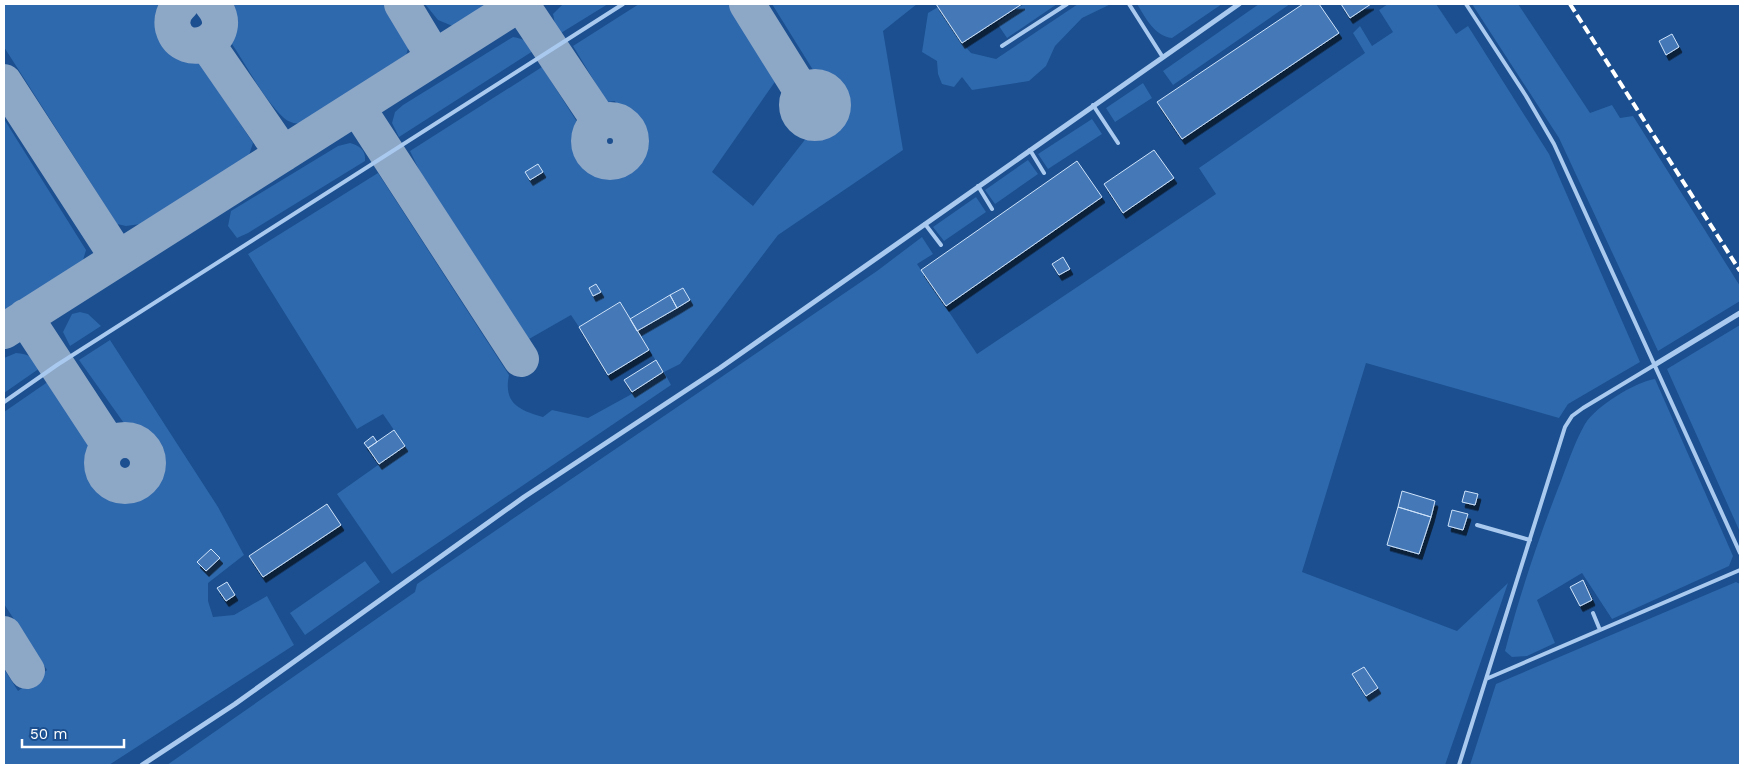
<svg xmlns="http://www.w3.org/2000/svg" width="1744" height="769" viewBox="0 0 1744 769" font-family="'Work Sans',sans-serif">
	<defs>
		<filter id="shadow"><feDropShadow dx="3" dy="5.5" stdDeviation="0" flood-color="#0009"/></filter>
	</defs>
	<rect width="100%" height="100%" fill="#1b4f8f"/>
	<path fill="#2e69ad" d="M 4,4 L 166,4 C 156,24 168,47 190,53 C 197,55 202,54 208,59 L 201,65 L 253,143 L 248,158 L 148,223 L 126,226 L 117,224 L 4,47 Z
		M 228,4 L 385,4 L 409,45 L 405,59 L 306,123 C 298,124 291,124 284,118 C 263,98 248,68 232,44 L 228,46 L 233,20 Z
		M 425,4 L 492,4 L 455,27 L 438,20 Z
		M 563,4 L 608,4 L 561,33 L 555,24 L 553,14 Z
		M 639,4 L 733,4 L 779,76 L 712,172 L 753,206 L 811,132 L 832,128 L 843,108 L 840,93 L 834,84 L 818,78 L 772,4 L 917,4 L 883,31 L 903,150 L 778,235 L 680,364 L 664,372 L 671,385 L 392,574 L 337,494 L 405,446 L 383,414 L 357,429 L 248,254 L 378,173 L 509,375 C 503,404 520,410 543,417 L 552,410 L 588,418 L 630,395 L 663,372 L 637,331 L 690,300 L 683,288 L 630,319 L 619,302 L 579,327 L 571,315 L 529,339 L 420,172 L 410,151 L 542,67 L 579,125 L 577,141 L 589,165 L 602,169 L 617,170 L 620,174 L 633,166 L 631,161 C 649,143 638,119 618,109 L 615,101 L 607,102 L 573,46 Z
		M 1024,4 L 1057,4 L 1007,38 L 997,23 Z
		M 1078,4 L 1111,4 L 1082,18 L 1055,46 L 1046,66 L 1029,81 L 972,90 L 962,77 L 954,87 L 942,84 L 938,74 L 937,61 L 922,52 L 928,13 L 938,7 L 962,43 L 971,53 L 996,59 Z
		M 1137,4 L 1222,4 L 1172,38 C 1154,36 1146,18 1137,4 Z
		M 1259,4 L 1290,4 L 1173,85 L 1163,71 Z
		M 1388,4 L 1436,4 L 1456,34 L 1468,26 L 1549,154 L 1640,362 L 1568,404 L 1559,418 L 1366,363 L 1302,572 L 1457,631 L 1508,583 L 1445,765 L 167,765 L 415,592 L 417,584 L 877,271 L 922,237 L 933,254 L 917,264 L 977,354 L 1216,194 L 1199,168 L 1365,53 L 1353,33 L 1360,26 L 1372,46 L 1393,32 L 1379,10 Z
		M 1472,4 L 1518,4 L 1590,113 L 1612,105 L 1620,118 L 1633,116 L 1740,286 L 1740,301 L 1658,351 L 1559,138 Z
		M 513,37 C 524,39 530,41 533,51 L 399,137 L 392,123 L 395,112 L 403,105 Z
		M 1143,83 L 1152,98 L 1115,122 L 1106,108 Z
		M 4,119 L 86,250 L 81,267 L 4,314 Z
		M 1092,119 L 1102,134 L 1048,169 L 1038,154 Z
		M 350,143 C 360,146 366,150 365,161 L 248,233 L 237,238 L 228,226 L 231,211 L 338,146 Z
		M 1028,160 L 1038,174 L 995,204 L 985,190 Z
		M 976,197 L 986,212 L 944,241 L 933,227 Z
		M 80,312 L 88,314 L 101,326 L 70,346 L 63,332 L 72,314 Z
		M 1740,325 L 1740,532 L 1667,369 Z
		M 110,340 L 218,507 L 244,555 L 208,583 L 208,601 L 213,617 L 234,615 L 267,596 L 294,645 L 109,765 L 4,765 L 4,669 L 18,691 L 47,670 L 4,604 L 4,412 L 49,381 L 91,442 L 89,465 L 96,484 L 107,494 L 120,499 L 136,498 L 148,490 L 156,483 L 161,470 L 158,447 L 144,433 L 126,426 L 79,360 Z
		M 16,353 C 29,354 33,357 40,368 L 4,393 L 4,358 Z
		M 1655,379 L 1733,556 L 1729,566 L 1612,619 L 1582,573 L 1537,600 L 1555,643 L 1527,656 L 1512,657 L 1505,651 C 1519,597 1537,543 1557,491 C 1566,469 1573,445 1585,424 C 1596,406 1635,382 1655,379 Z
		M 365,561 L 380,582 L 305,635 L 290,613 Z
		M 1736,582 L 1740,584 L 1740,765 L 1470,765 L 1496,684 Z"/>
	<g fill="none" stroke-linecap="round" stroke-linejoin="round">
		<path stroke="#8da7c7" stroke-width="36" d="M 181,4 C 174,10 171,19 173,28 C 183,64 241,39 212,4
			M 402,4 L 434,57
			M 521,4 L 600,122
			M 747,4 L 802,92
			M 207,44 L 283,154
			M 4,82 L 118,258
			M797 105a18 18 0 1 1 36 0a18 18 0 1 1-36 0Z
			M 357,107 L 521,359
			M589 141a21 21 0 1 1 42 0a21 21 0 1 1-42 0Z
			M 25,317 L 109,445
			M 4,331 L 519,4
			M102 463a23 23 0 1 1 46 0a23 23 0 1 1-46 0Z
			M 4,634 L 27,671"/>
	</g>
	<path fill="#4478b7" stroke="#cfe3fa" filter="url(#shadow)" d="M 936,4 L 1022,4 L 962,43 Z
		M 1303,4 L 1319,4 L 1339,33 L 1182,139 L 1157,102 Z
		M 1341,4 L 1371,4 L 1350,18 Z
		M 1672,34 L 1679,47 L 1666,55 L 1659,41 Z
		M 1154,150 L 1174,178 L 1123,213 L 1104,184 Z
		M 1077,161 L 1102,197 L 946,306 L 921,270 Z
		M 538,164 L 543,172 L 530,180 L 525,172 Z
		M 1063,257 L 1070,269 L 1059,275 L 1052,264 Z
		M 596,284 L 601,292 L 593,296 L 589,288 Z
		M 683,288 L 690,300 L 677,308 L 670,295 Z
		M 670,295 L 677,308 L 637,331 L 630,319 Z
		M 620,302 L 649,350 L 608,375 L 579,327 Z
		M 656,360 L 663,372 L 632,392 L 624,380 Z
		M 394,430 L 405,446 L 379,464 L 368,448 Z
		M 373,436 L 377,442 L 368,448 L 364,443 Z
		M 1402,491 L 1435,501 L 1431,517 L 1398,507 Z
		M 1465,491 L 1478,494 L 1475,505 L 1462,502 Z
		M 327,504 L 341,525 L 263,577 L 249,556 Z
		M 1398,507 L 1431,517 L 1419,554 L 1387,545 Z
		M 1452,510 L 1468,514 L 1463,530 L 1448,526 Z
		M 211,549 L 220,558 L 206,571 L 197,562 Z
		M 1583,580 L 1592,600 L 1580,606 L 1570,587 Z
		M 227,582 L 235,595 L 226,601 L 217,588 Z
		M 1364,667 L 1378,688 L 1366,696 L 1352,674 Z"/>
	<g fill="none" stroke-linecap="round" stroke-linejoin="round">
		<path stroke="#a9c9ee" stroke-width="4" d="M 1129,4 L 1162,56
			M 1466,4 L 1526,96 L 1554,144 L 1740,553
			M 1002,46 L 1067,4
			M 1093,105 L 1118,143
			M 1030,150 L 1044,173
			M 978,186 L 992,209
			M 925,224 L 941,245
			M 4,402 L 57,365 L 623,4
			M 1477,525 L 1530,540
			M 1593,613 L 1600,630
			M 1486,679 L 1740,570
			M 1459,765 L 1565,427 L 1572,416 L 1583,408 L 1656,364"/>
		<path stroke="#a9c9ee" stroke-width="5" d="M 1656,364 L 1740,313
			M 142,765 L 235,704 L 524,497 L 720,368 L 1239,4"/>
		<path stroke="#fff" stroke-width="4" stroke-dasharray="9 4" stroke-linecap="butt" d="M 1570,4 L 1740,271"/>
	</g>
	<rect width="1744" height="769" fill="none" stroke="#ffffff" stroke-width="10"/>
	<path d="M22 739v8h102v-8" fill="none" stroke="#ffffff" stroke-width="2.5"/>
	<text x="30" y="739" font-size="15" fill="#ffffff" stroke="#1b4f8f" stroke-width="4" paint-order="stroke">50 m</text>
</svg>
